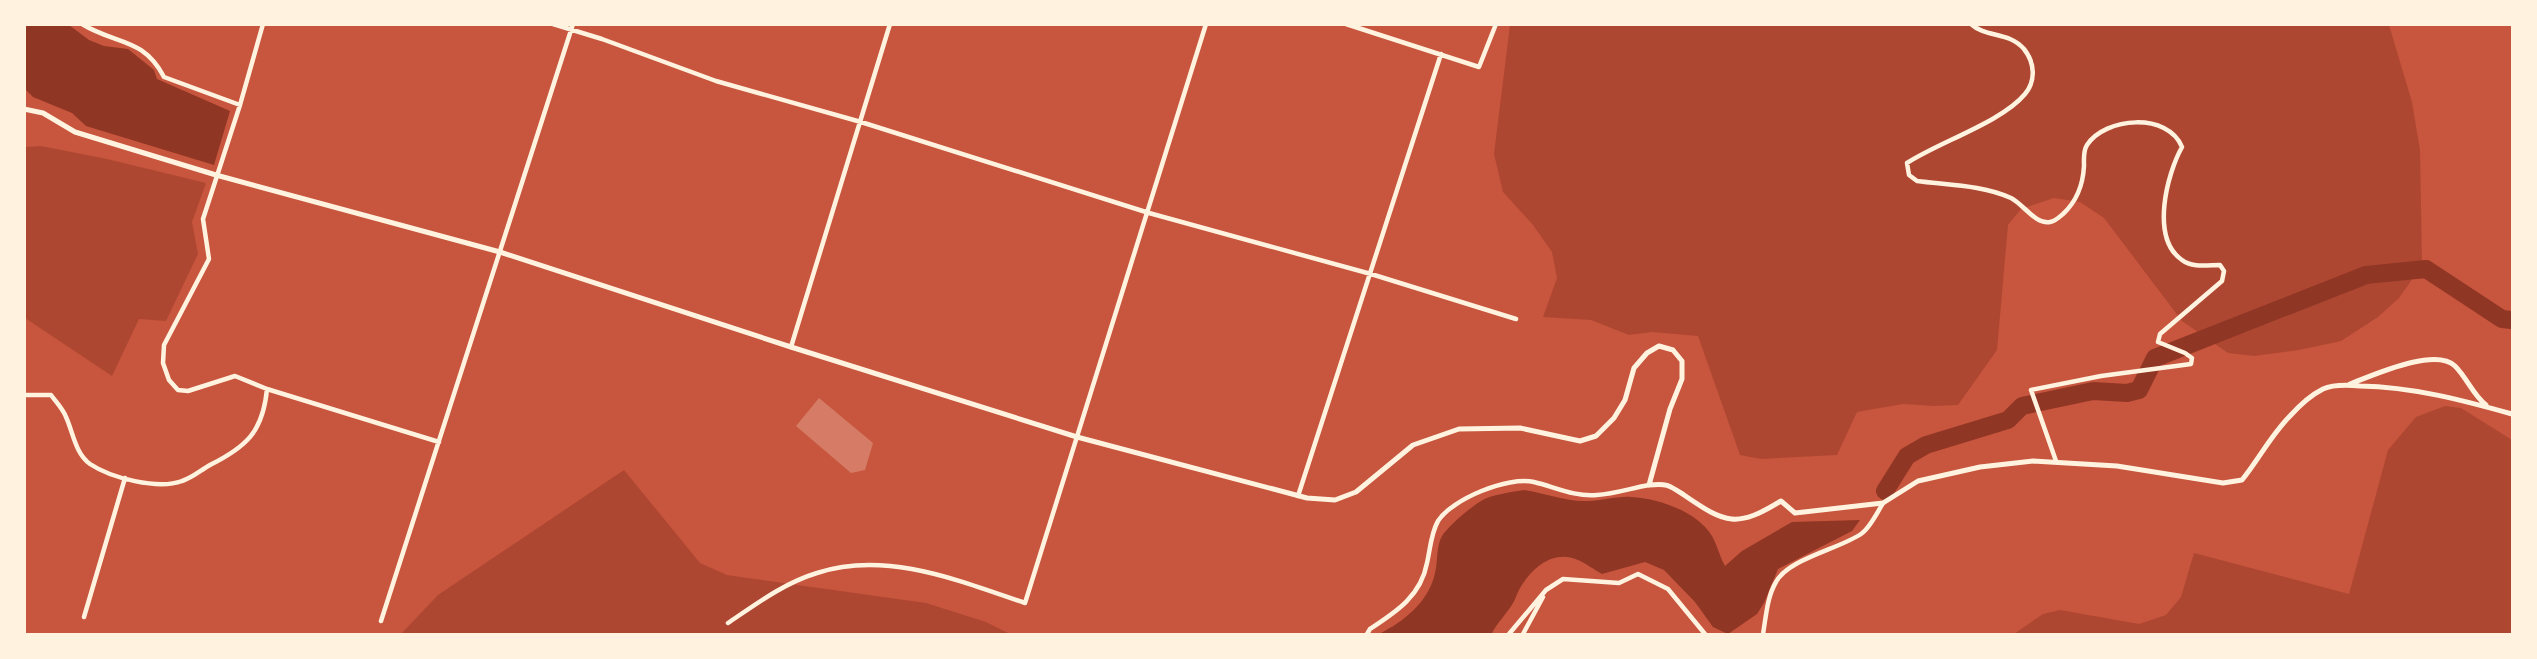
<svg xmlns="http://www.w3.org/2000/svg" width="2537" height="659" viewBox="0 0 2537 659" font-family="Montserrat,sans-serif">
	<rect width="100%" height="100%" fill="#c8553d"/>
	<path fill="#ae4732" d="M 1510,25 L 2389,25 L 2412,102 L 2420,150 L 2422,265 L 2399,298 L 2378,317 L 2341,341 L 2299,350 L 2254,356 L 2228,353 L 2182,321 L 2104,218 L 2080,202 L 2054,198 L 2021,209 L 2008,225 L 1997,350 L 1958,405 L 1934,406 L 1903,404 L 1857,412 L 1837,455 L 1761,459 L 1740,455 L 1698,336 L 1652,332 L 1629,335 L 1591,320 L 1543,317 L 1557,278 L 1552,252 L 1533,225 L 1503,192 L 1494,154 Z
		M 41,146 L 107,159 L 206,183 L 192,222 L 198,254 L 166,321 L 139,319 L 112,376 L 25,318 L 25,147 Z
		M 2445,406 L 2461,408 L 2512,440 L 2512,634 L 2014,634 L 2043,614 L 2060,610 L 2139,624 L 2166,615 L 2181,597 L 2194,553 L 2349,594 L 2388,450 L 2416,417 Z
		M 624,470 L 700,563 L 727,575 L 926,603 L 986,622 L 1010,634 L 401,634 L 438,595 Z"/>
	<path fill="#8f3625" d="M 29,25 L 69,25 L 89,40 L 104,46 L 128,49 L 154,70 L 157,79 L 230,111 L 214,165 L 86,126 L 72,113 L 33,97 L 25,89 L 25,27 Z
		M 1524,490 C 1545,493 1566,502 1588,501 C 1602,501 1617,496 1631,497 C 1658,498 1698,512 1712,536 C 1717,545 1720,557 1725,566 L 1742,551 L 1792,522 L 1860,520 L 1852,531 L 1778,569 L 1764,603 L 1757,614 L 1728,634 L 1713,627 L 1695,602 L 1664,570 L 1645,562 L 1602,574 C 1594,570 1586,563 1578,560 C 1553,549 1532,568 1520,588 C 1517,593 1516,598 1513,603 C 1508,612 1493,628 1492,634 L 1379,634 C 1403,622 1429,602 1435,573 C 1438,562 1436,546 1442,536 C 1448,526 1476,502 1487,498 C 1498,494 1512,492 1524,490 Z"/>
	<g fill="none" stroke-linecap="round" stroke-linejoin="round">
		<path stroke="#8f3625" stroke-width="18" d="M 1885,491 L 1907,456 L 1926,445 L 2008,420 L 2022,406 L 2093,391 L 2127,393 L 2139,390 L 2155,358 L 2366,275 L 2426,269 L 2502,319 L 2512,320"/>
	</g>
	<path fill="#d67c66" d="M 819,398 L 873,443 L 865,470 L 851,473 L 796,426 Z"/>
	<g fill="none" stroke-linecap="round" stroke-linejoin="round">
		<path stroke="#fff3e0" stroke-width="4.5" d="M 82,24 C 116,45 143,37 164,77 L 240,105
			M 263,24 L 240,105 L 203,219 L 209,259 L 164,345 L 163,363 L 169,380 L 178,390 L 188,391 L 235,376 L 267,389 L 439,442
			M 553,24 L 602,39 L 716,81 L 861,122 L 1149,213 L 1371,274 L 1516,319
			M 1346,24 L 1479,67 L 1496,24
			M 1971,24 C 1986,38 2008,31 2024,49 C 2035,63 2036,81 2025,94 C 2002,122 1939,142 1907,163 L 1909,175 L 1917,181 C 1947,185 1983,185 2011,198 C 2023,204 2036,225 2050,222 C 2056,221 2059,217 2063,214 C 2077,201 2083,185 2084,166 C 2084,160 2083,151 2087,145 C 2105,117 2168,112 2182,147 C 2167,174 2150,238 2182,260 C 2192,268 2208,265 2220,265 L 2224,271 L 2222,281 L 2160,334 L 2158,342 L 2185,353 L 2192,358 L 2191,364 L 2101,376 L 2031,390 L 2056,461
			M 791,347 L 890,24
			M 24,395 L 51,395 C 56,402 63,409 66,417 C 73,432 75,453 90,464 C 111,478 158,490 182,481 C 192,478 201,470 210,465 C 246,447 263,432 267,389
			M 1298,496 L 1441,54
			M 84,617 L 125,478
			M 381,621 L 573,24
			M 728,623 C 756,604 784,583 817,573 C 886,550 960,581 1025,603 L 1206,24
			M 1367,634 L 1370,629 C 1396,612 1421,596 1427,563 C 1430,550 1431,533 1438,521 C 1452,499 1508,476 1534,482 C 1555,487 1574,497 1597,495 C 1614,494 1632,488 1649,485
			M 1509,634 L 1546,590 L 1563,579 L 1619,583 L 1638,574 L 1668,589 L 1705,634
			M 1523,634 L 1543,597
			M 1763,634 C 1766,617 1767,597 1776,582 C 1788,559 1839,549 1861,534 C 1870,528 1877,513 1883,503"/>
		<path stroke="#fff3e0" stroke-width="5" d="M 24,109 L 43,113 L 75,132 L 216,175 L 500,252 L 791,347 L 1077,437 L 1307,498 L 1335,500 L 1356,492 L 1413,445 L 1459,429 L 1520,428 L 1580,441 L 1596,436 L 1614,418 L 1625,400 L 1634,368 L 1647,353 L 1659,346 L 1673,350 L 1682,361 L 1682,379 L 1670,409 L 1649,485 C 1667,483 1669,485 1684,495 C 1726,524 1737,528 1781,501 L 1795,513 L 1883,503 L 1918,481 L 1980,467 L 2033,461 L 2117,466 L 2223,483 L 2242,480 C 2259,459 2271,435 2290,416 C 2299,406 2311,395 2323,389 C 2334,384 2349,385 2360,386 C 2413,387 2462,400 2512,414
			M 2350,384 C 2374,375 2435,347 2455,366 C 2467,378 2473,395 2486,405"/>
	</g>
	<rect width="2537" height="659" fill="none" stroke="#fff3e0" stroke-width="52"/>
</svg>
